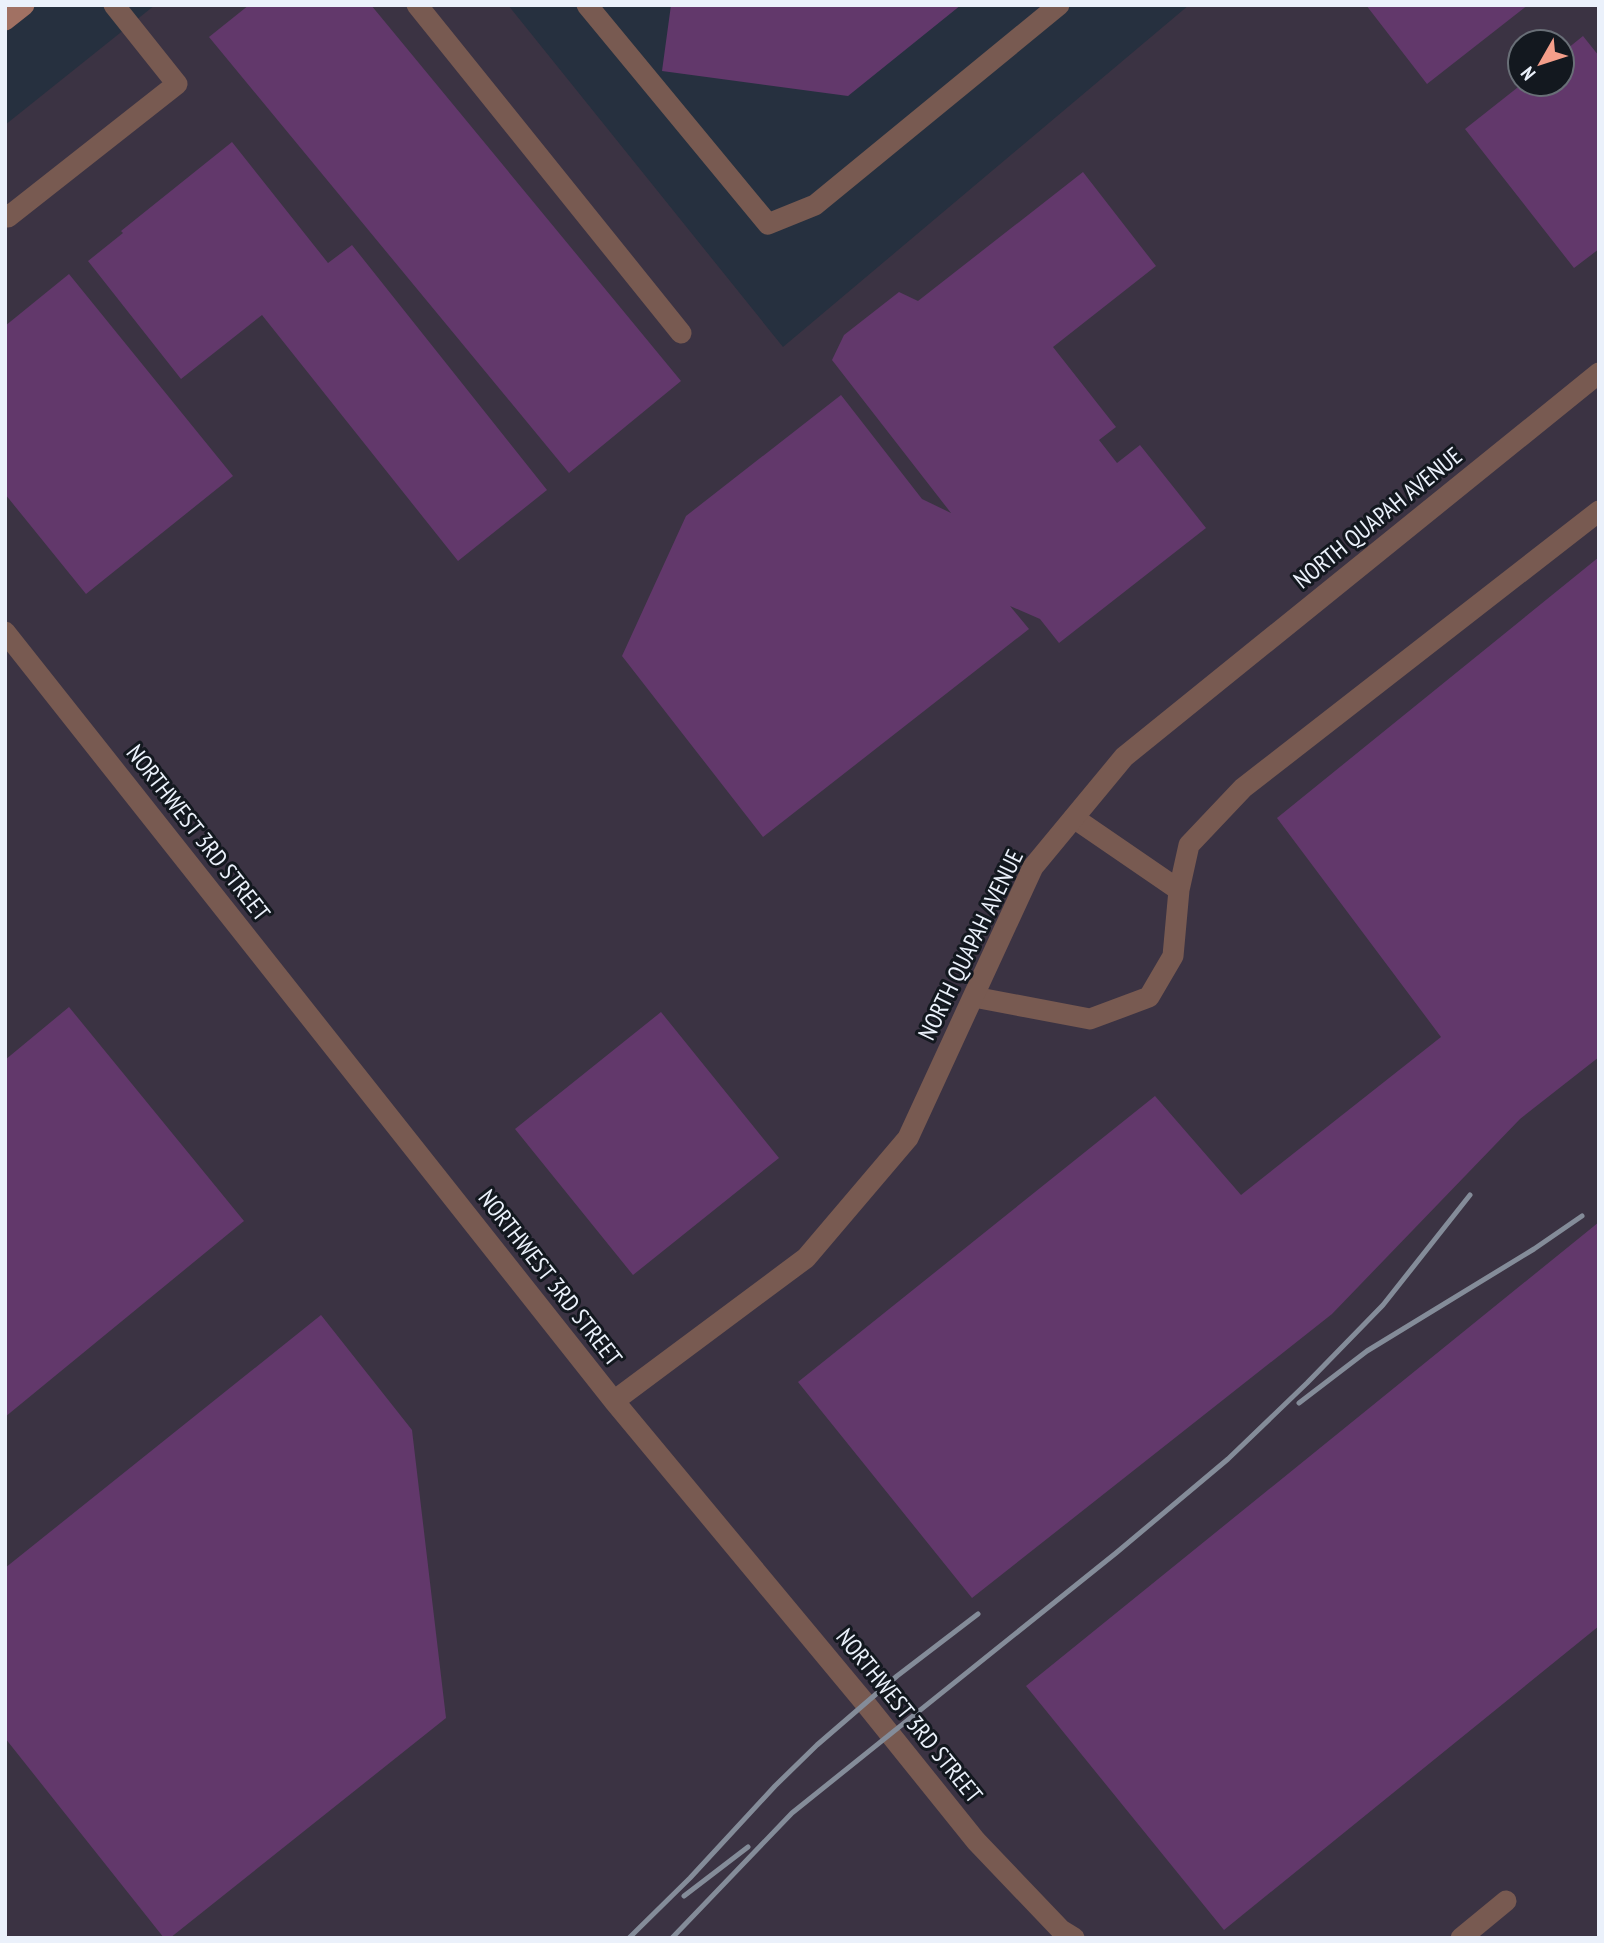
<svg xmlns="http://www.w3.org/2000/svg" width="1604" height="1943" viewBox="0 0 1604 1943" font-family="'PT Sans Narrow',sans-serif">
	<rect width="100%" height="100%" fill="#26303f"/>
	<path fill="#3b3343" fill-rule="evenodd" d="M 155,5 L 508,5 L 783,347 L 1189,5 L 1599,5 L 1599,1938 L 5,1938 L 5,125 ZM 1520,42 L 1562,42 L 1562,84 L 1520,84 Z"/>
	<path fill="#62386b" d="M 249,5 L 371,5 L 681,381 L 569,473 L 209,37 Z
		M 671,5 L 961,5 L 848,96 L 662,71 Z
		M 1366,5 L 1528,5 L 1427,84 Z
		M 1583,36 L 1599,56 L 1599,249 L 1574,268 L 1465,129 L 1522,84 L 1562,84 L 1562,53 Z
		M 232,142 L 328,263 L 352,245 L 547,490 L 458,561 L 262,315 L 181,379 L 88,261 L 123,233 L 121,231 Z
		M 1083,172 L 1156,266 L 1053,347 L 1116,427 L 1099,440 L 1117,463 L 1140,445 L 1206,528 L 1059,643 L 1040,619 L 1010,606 L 1029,629 L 763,837 L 622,656 L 686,516 L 841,395 L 922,499 L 951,513 L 832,360 L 844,335 L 899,292 L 918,301 Z
		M 69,274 L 233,476 L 86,594 L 5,494 L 5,326 Z
		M 1599,557 L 1599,1057 L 1520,1119 L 1332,1314 L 972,1598 L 798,1382 L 1155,1096 L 1241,1195 L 1441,1037 L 1277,818 Z
		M 69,1007 L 244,1221 L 5,1417 L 5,1060 Z
		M 661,1012 L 779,1158 L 633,1275 L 515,1129 Z
		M 1599,1222 L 1599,1626 L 1224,1930 L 1026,1686 Z
		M 321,1315 L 412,1430 L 446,1718 L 170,1938 L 164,1938 L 5,1738 L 5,1568 Z"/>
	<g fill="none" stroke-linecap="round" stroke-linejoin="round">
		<path stroke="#785a51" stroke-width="21" d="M 417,5 L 681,333
			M 587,5 L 768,224 L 815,205 L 1059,5
			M 5,214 L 8,217 L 177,84 L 114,5
			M 1179,890 L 1189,845 L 1243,788 L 1599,511
			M 974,997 L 1090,1019 L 1149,997 L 1173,956 L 1179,890 L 1074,818
			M 1461,1938 L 1506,1901"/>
		<path stroke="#785a51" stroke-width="21" d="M 5,632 L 614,1401 L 865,1703 L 976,1841 L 1061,1930 L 1074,1938
			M 614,1401 L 806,1258 L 908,1138 L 1033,867 L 1124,757 L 1599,373"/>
		<path stroke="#a17163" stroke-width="21" d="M 5,20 L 24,5"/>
		<path stroke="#848c99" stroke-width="5" d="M 1299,1403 L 1367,1351 L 1534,1249 L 1582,1216
			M 684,1896 L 748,1847
			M 629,1938 L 690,1878 L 775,1786 L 817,1745 L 897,1676 L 978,1614
			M 672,1938 L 792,1813 L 1116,1553 L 1228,1459 L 1307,1383 L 1383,1305 L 1470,1195"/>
	</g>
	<g text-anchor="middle" stroke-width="6" stroke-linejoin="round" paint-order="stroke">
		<g font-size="24" fill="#ebf1fb" stroke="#13181f">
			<text transform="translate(1378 518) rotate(-39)" y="8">NORTH QUAPAH AVENUE</text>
			<text transform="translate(198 833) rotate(52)" y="8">NORTHWEST 3RD STREET</text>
			<text transform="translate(971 945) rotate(-64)" y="8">NORTH QUAPAH AVENUE</text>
			<text transform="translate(550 1278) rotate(52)" y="8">NORTHWEST 3RD STREET</text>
			<text transform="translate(909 1716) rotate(51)" y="8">NORTHWEST 3RD STREET</text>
		</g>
	</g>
	<rect width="1604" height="1943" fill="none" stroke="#ebf1fb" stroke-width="14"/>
	<g transform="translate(1541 63) rotate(231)"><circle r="33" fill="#13181f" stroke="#696f77" stroke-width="2"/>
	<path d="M0-5L12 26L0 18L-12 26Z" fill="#f49e8a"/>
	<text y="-10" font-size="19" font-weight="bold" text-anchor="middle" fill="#ebf1fb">N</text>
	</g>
</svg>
